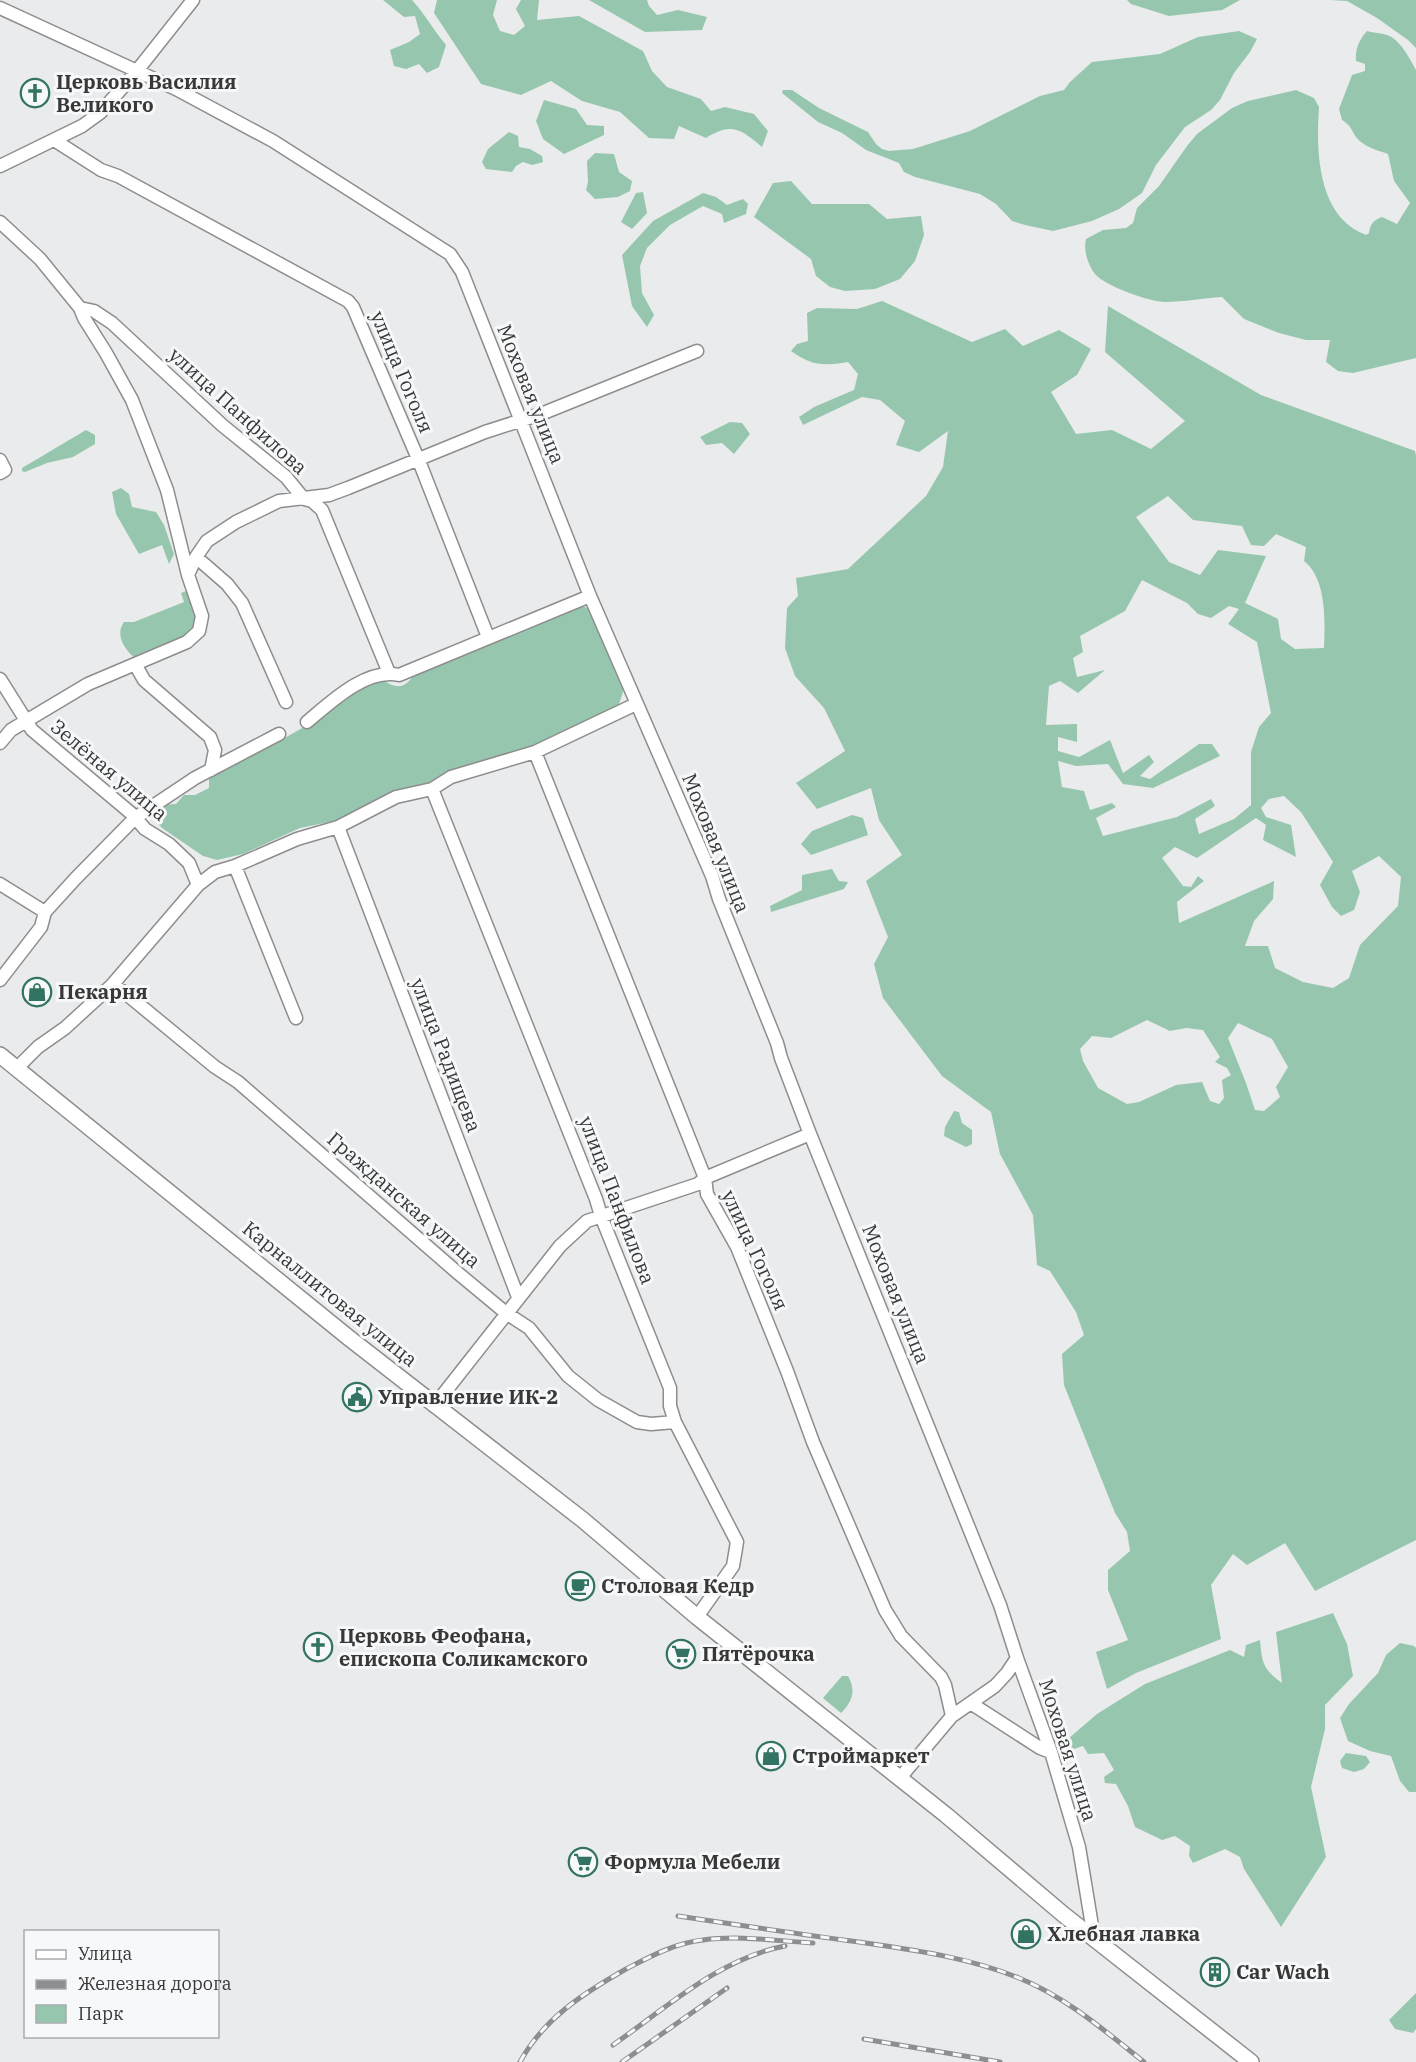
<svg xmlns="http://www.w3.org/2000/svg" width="1416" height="2062" viewBox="0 0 1416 2062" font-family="'IBM Plex Serif',serif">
	<rect width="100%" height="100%" fill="#eaebec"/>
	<path fill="#96c7ae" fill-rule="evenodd" d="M 383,0 L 412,0 C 425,14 434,31 446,45 L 439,67 L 427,73 L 419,64 L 406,69 L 394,66 L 390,50 L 409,42 L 420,34 L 415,16 L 404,17 Z
		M 437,0 L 497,0 L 493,15 L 500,31 L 514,35 L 525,26 L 516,9 L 521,0 L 539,0 L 537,20 L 579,16 L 643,51 L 652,71 L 667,87 L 701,99 L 711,111 L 725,107 L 754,114 L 768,131 L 762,147 C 741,129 731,122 706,138 L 679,126 L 674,139 L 649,138 L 620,112 L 582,101 L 551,81 L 521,95 L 481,84 L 434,13 Z
		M 589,0 L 647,0 L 649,6 L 657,15 L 678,10 L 707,17 L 702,30 L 645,32 Z
		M 1127,0 L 1240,0 L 1222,10 L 1169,16 L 1131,4 Z
		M 1330,0 L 1416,0 L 1416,48 L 1408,40 L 1377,18 L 1347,1 Z
		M 1239,31 L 1257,39 L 1250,52 L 1234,73 L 1220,100 L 1211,110 L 1185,127 L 1156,165 L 1142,193 L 1119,209 L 1092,221 L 1053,231 L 1025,225 L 1012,221 L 996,204 L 980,194 L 915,177 L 904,172 L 899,163 L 866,150 L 842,133 L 818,122 L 782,93 L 783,90 L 792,90 L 819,108 L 868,132 L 876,144 L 882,149 L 889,151 L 913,149 L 970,131 L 1040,96 L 1064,90 L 1070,82 L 1092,62 L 1160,54 L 1198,37 Z
		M 1367,31 C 1374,33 1381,33 1387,35 C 1400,39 1410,59 1416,70 L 1416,358 L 1353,373 L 1338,371 L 1326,362 L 1330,340 L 1306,340 L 1279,333 L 1244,319 L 1222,297 C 1203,298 1184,302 1165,302 C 1150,302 1105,286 1095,274 C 1088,265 1083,250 1086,239 L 1103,230 L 1126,228 L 1133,223 L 1137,208 L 1159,186 L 1187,146 L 1197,134 L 1232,108 L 1248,101 L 1296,90 L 1314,98 L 1319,107 C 1316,151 1317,217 1366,235 L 1369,233 C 1370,225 1373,220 1382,217 L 1397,224 L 1410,203 L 1394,181 L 1388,154 C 1380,151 1368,148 1361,142 C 1351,134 1354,127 1342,120 L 1339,109 L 1352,75 L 1365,71 L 1365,64 L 1356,61 C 1355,49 1359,40 1367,31 Z
		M 544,100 L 576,109 L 587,125 L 604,126 L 604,135 L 564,154 L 543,139 L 536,121 Z
		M 509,132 L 518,136 L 519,147 L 530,149 L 542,156 L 543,162 L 532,165 L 523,162 L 516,166 L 512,172 L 486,169 L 482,162 L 488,149 Z
		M 595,153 L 614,154 L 619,172 L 632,181 L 630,191 L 618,197 L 595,199 L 586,190 L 588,182 L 587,161 Z
		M 791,181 L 812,204 L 869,204 L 887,219 L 921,216 L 924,235 L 915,261 L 900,279 L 875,289 L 845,291 L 830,287 L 816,276 L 811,259 L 754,217 L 773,183 Z
		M 643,192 L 647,213 L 632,229 L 621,222 L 636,193 Z
		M 703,193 L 716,197 L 727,205 L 743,199 L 748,204 L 746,214 L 724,223 L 722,214 L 703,206 L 670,225 L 647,248 L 640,266 L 642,293 L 654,315 L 647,327 L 632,306 L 622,255 L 653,221 Z
		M 882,301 L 972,342 L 1005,329 L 1023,346 L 1059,330 L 1091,349 L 1077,375 L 1051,392 L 1076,434 L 1112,430 L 1151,449 L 1185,421 L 1105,352 L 1108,306 L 1261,395 L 1415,451 L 1416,456 L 1416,1540 L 1315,1591 L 1285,1543 L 1247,1565 L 1233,1554 L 1211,1585 L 1221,1639 L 1136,1673 L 1107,1689 L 1096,1652 L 1128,1640 L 1108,1590 L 1108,1570 L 1130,1551 L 1127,1532 L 1115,1513 L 1064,1385 L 1062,1354 L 1084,1335 L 1076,1312 L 1050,1271 L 1037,1265 L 1033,1215 L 1000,1154 L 991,1112 L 942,1076 L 883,998 L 874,964 L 888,937 L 866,881 L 902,855 L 879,820 L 871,788 L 817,809 L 796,783 L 845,751 L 824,708 L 795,676 L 785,648 L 787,608 L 798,596 L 796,578 L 848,569 L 926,496 L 943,467 L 948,431 L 919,452 L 896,445 L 905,421 L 880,400 L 862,397 L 803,425 L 799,417 L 814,407 L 854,390 L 858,374 L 848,362 C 823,366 812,366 791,351 L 797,344 L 808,341 L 807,313 L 817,308 L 857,309 ZM 1168,496 L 1193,520 L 1242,526 L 1251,545 L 1264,546 L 1276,534 L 1306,547 L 1304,561 C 1327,579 1325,622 1324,648 L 1295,649 L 1281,639 L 1278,619 L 1245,603 L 1266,556 L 1218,550 L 1200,575 L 1169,562 L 1136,517 ZM 1142,580 L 1187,603 L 1198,614 L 1211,618 L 1229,606 L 1239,609 L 1228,624 L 1257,642 L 1271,713 L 1259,727 L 1251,752 L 1251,805 L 1234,819 L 1199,834 L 1195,819 L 1215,806 L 1211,799 L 1177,817 L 1103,836 L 1096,818 L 1116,807 L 1112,803 L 1090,810 L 1084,791 L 1062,787 L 1058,761 L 1076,766 L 1108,764 L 1123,784 L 1153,788 L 1220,756 L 1212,744 L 1199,744 L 1150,779 L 1140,776 L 1154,762 L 1149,755 L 1123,773 L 1110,740 L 1079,757 L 1058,751 L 1058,737 L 1077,742 L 1077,724 L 1046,725 L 1049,686 L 1060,681 L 1078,693 L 1105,670 L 1077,677 L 1073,658 L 1083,652 L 1080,636 L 1125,611 ZM 1284,796 L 1301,812 L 1333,862 L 1320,885 L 1332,907 L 1341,916 L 1354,910 L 1360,892 L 1352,871 L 1379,856 L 1401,877 L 1398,906 L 1360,945 L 1349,978 L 1333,988 L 1303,982 L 1275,968 L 1268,946 L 1245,946 L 1254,921 L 1273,899 L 1274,881 L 1179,923 L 1177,902 L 1204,881 L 1198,876 L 1191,887 L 1183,886 L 1162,858 L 1175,847 L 1197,858 L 1256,818 L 1266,825 L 1263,840 L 1296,857 L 1291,825 L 1266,817 L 1261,808 L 1269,799 ZM 1147,1020 L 1170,1031 L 1186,1028 L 1203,1030 L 1220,1057 L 1215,1062 L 1227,1068 L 1231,1075 L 1222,1080 L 1224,1098 L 1219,1104 L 1210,1101 L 1202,1082 L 1176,1085 L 1139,1102 L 1127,1104 L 1098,1088 L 1083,1061 L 1080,1049 L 1092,1036 L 1111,1038 ZM 1238,1023 L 1272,1039 L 1288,1067 L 1276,1087 L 1280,1097 L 1264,1111 L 1255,1110 L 1246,1083 L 1228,1038 Z
		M 730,422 L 742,423 L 750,434 L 734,454 L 722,443 L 706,445 L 700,437 Z
		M 86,430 L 95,435 L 95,444 L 73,457 L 47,463 L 25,472 L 22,471 L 22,468 Z
		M 121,488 L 129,494 L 132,507 L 156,512 L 164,525 L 174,554 L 169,564 L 162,545 L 139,554 L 116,514 L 112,492 Z
		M 186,591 L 192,595 L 200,619 L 194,633 L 137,660 C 126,651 114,636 124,622 L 134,622 L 184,602 L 181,593 Z
		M 574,605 L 585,607 L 592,610 L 624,689 L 618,707 L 539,746 L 530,747 L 483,764 L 460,769 L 427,784 L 405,789 L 334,821 L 300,828 L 243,854 L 217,860 L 203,856 L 162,828 L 155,820 C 159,808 163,804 176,804 L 184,795 L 195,795 L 209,788 L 209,779 L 216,771 C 245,757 276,744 304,727 C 333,710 347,688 384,681 C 401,691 407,686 417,670 Z
		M 852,815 L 863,818 L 868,835 L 811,855 L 801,844 L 812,831 Z
		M 832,869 L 839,881 L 848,882 L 844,889 L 771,912 L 770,906 L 802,890 L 802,875 Z
		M 954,1111 L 959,1112 L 962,1123 L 972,1130 L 972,1144 L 966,1147 L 944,1136 L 945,1127 Z
		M 1333,1613 L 1347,1644 L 1353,1676 L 1325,1705 L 1325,1729 L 1311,1787 L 1326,1857 L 1281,1927 L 1244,1869 L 1240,1857 L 1225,1849 L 1193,1863 L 1189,1856 L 1190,1846 L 1175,1836 L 1162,1840 L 1135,1827 L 1128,1806 L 1116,1784 L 1105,1783 L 1104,1777 L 1114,1770 L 1104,1753 L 1088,1754 L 1083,1746 L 1064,1752 L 1061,1745 L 1097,1714 L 1145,1684 L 1230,1650 L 1244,1657 L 1246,1645 L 1260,1640 C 1262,1663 1263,1669 1282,1683 L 1276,1632 Z
		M 1400,1643 L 1414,1646 L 1416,1648 L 1416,1792 L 1409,1792 L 1400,1781 L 1391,1756 L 1370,1751 L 1348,1741 L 1340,1718 L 1349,1704 L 1378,1673 L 1386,1655 Z
		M 842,1676 L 848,1676 C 856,1690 853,1701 841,1713 L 823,1698 Z
		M 1346,1753 L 1366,1756 L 1370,1762 L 1364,1769 L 1354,1772 L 1342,1768 L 1340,1761 Z
		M 1416,1993 L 1416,2029 L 1413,2033 L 1395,2029 L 1389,2020 Z"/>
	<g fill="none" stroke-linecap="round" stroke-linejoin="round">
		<g stroke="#8d8d8e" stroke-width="15">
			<path id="minor" d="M 0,8 L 176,89 L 273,141 L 450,254 L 462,272 L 590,596 L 712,876 L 719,899 L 777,1043 L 781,1058 L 810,1134 L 1000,1605 L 1017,1658 L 1051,1752 L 1079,1847 L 1094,1938
				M 54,140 L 101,170 L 118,176 L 348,301 L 353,307 L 419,461 L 488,637
				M 0,166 L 82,126 L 100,113 L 136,72 L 193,0
				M 0,222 L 40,259 L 80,308 L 94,311 L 112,323 L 222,425 L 286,477 L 304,499 L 312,501 L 322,510 L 389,673
				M 0,460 L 5,470 L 0,473
				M 196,557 L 227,584 L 242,603 L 286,702
				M 188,575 L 196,557 L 207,541 L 236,522 L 279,501 L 329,495 L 348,488 L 485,432 L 541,414 L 697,351
				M 135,664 L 144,680 L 210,737 L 215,750 L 211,770
				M 0,679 L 32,730 L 132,814 L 145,829 L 169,844 L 189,863 L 198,885
				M 307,722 C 331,702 366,668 399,675 L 590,596
				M 0,743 L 11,730 L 88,684 L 187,642 L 199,631 L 202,616 L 188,575 L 167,490 L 132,400 L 106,353 L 84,318 L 80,308
				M 535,752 L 705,1178 L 707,1194 L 737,1247 L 787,1371 L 813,1442 L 885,1610 L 901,1636 L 941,1677 L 945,1685 L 952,1716
				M 432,789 L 596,1199 L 601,1216 L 670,1388 L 670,1406 L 675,1422 L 737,1542 L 733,1566 L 697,1617
				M 338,827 L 518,1297
				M 235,866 L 296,1018
				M 0,884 L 45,912
				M 0,980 L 41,927 L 45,912 L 76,878 L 135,818 L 195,778 L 279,734
				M 112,985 L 124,992 L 215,1067 L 238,1082 L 459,1274 L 506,1313 L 529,1328 L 568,1376 L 598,1400 L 637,1422 L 651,1424 L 675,1422
				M 17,1068 L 38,1047 L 65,1028 L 112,985 L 198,885 L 215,872 L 235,866 L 297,839 L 338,827 L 396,797 L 432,789 L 451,777 L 535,752 L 636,704
				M 434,1406 L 560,1246 L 587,1221 L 698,1184 L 705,1178 L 810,1134
				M 972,1704 L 1040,1748 L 1051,1752
				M 899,1779 L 952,1716 L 995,1686 L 1007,1673 L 1017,1658"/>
		</g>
		<g stroke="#8d8d8e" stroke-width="18">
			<path id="tertiary" d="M 0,1055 L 349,1338 L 583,1520 L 697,1617 L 946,1815 L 1064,1915 L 1251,2062"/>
		</g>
		<use href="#minor" stroke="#fff" stroke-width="12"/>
		<use href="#tertiary" stroke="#fff" stroke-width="15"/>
		<g stroke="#8d8e8f" stroke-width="5">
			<path id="rail" d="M 678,1916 C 738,1925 798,1934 859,1942 C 913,1950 968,1957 1019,1978 C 1066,1997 1105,2031 1144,2062
				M 864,2039 L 1000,2062
				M 613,2045 C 666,2008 720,1958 785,1946
				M 520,2062 C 544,2018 584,1993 626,1969 C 651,1956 675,1943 703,1940 C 739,1935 777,1941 813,1943
				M 622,2062 L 727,1988"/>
		</g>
		<use href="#rail" stroke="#f7f8f9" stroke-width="3" stroke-dasharray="9" stroke-linecap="butt"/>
	</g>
	<defs>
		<g id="church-ring" transform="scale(1.5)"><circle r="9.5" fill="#f7f8f9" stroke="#327363" stroke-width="1.5"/><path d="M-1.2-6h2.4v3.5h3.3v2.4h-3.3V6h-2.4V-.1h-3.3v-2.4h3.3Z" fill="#327363"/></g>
		<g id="shop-ring" transform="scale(1.5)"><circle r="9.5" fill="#f7f8f9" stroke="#327363" stroke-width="1.5"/><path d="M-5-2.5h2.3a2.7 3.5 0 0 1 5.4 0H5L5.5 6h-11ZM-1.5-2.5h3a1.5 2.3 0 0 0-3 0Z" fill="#327363"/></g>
		<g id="civic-ring" transform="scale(1.5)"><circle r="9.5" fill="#f7f8f9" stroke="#327363" stroke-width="1.5"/><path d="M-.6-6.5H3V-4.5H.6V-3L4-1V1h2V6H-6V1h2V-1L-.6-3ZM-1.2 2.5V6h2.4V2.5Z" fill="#327363"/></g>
		<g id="cafe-ring" transform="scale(1.5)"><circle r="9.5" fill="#f7f8f9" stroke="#327363" stroke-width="1.5"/><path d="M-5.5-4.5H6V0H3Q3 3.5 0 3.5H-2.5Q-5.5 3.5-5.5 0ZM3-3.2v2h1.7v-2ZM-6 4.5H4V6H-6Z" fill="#327363"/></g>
		<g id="supermarket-ring" transform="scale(1.5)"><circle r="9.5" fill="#f7f8f9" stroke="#327363" stroke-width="1.5"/><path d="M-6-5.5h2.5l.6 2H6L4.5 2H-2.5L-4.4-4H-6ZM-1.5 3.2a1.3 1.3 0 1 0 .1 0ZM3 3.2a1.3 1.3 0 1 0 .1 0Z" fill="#327363"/></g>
		<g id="building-ring" transform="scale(1.5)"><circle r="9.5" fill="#f7f8f9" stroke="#327363" stroke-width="1.5"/><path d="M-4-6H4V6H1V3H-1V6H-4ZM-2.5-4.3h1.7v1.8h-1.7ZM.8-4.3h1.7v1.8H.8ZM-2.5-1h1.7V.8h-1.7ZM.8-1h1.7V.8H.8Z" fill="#327363"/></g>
	</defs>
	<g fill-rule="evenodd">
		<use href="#church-ring" x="35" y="93"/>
		<use href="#shop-ring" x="37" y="992"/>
		<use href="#civic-ring" x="357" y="1397"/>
		<use href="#cafe-ring" x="580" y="1586"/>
		<use href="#church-ring" x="318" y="1647"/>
		<use href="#supermarket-ring" x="681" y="1654"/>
		<use href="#shop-ring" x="771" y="1756"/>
		<use href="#supermarket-ring" x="583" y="1862"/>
		<use href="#shop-ring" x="1026" y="1934"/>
		<use href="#building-ring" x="1215" y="1972"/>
	</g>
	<g text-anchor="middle" stroke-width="6" stroke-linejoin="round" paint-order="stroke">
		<g font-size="20" font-weight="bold" fill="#383839" stroke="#f7f8f9" text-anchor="start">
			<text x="56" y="89">Церковь Василия<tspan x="56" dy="23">Великого</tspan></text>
			<text x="58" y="999">Пекарня</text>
			<text x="378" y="1404">Управление ИК-2</text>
			<text x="601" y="1593">Столовая Кедр</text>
			<text x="339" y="1643">Церковь Феофана,<tspan x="339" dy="23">епископа Соликамского</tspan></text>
			<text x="702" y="1661">Пятёрочка</text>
			<text x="792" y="1763">Строймаркет</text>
			<text x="604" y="1869">Формула Мебели</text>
			<text x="1047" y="1941">Хлебная лавка</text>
			<text x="1236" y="1979">Car Wach</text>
		</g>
		<g font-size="20" fill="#383839" stroke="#f7f8f9">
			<text transform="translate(402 372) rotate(67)" y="7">улица Гоголя</text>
			<text transform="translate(531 394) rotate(68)" y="7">Моховая улица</text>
			<text transform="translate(238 411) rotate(42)" y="7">улица Панфилова</text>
			<text transform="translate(109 770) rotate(40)" y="7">Зелёная улица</text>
			<text transform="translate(716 843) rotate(68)" y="7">Моховая улица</text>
			<text transform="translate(446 1055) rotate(69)" y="7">улица Радищева</text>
			<text transform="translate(404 1200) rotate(41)" y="7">Гражданская улица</text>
			<text transform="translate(617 1200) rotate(69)" y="7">улица Панфилова</text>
			<text transform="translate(755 1250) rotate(65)" y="7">улица Гоголя</text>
			<text transform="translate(330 1294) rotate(39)" y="7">Карналлитовая улица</text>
			<text transform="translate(896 1294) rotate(68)" y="7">Моховая улица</text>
			<text transform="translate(1068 1750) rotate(72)" y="7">Моховая улица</text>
		</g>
	</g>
	<rect x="24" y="1930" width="195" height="108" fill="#f7f8f9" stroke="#ababac" stroke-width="1.5"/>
	<rect x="36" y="1950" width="30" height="9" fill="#ffffff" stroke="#ababac" stroke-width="1.5"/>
	<text x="78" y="1960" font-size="18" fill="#383839">Улица</text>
	<rect x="36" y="1980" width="30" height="9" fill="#8d8e8f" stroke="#ababac" stroke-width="1.5"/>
	<text x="78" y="1990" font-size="18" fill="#383839">Железная дорога</text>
	<rect x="36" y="2005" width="30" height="18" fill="#96c7ae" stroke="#ababac" stroke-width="1.5"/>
	<text x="78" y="2020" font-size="18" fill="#383839">Парк</text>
</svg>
